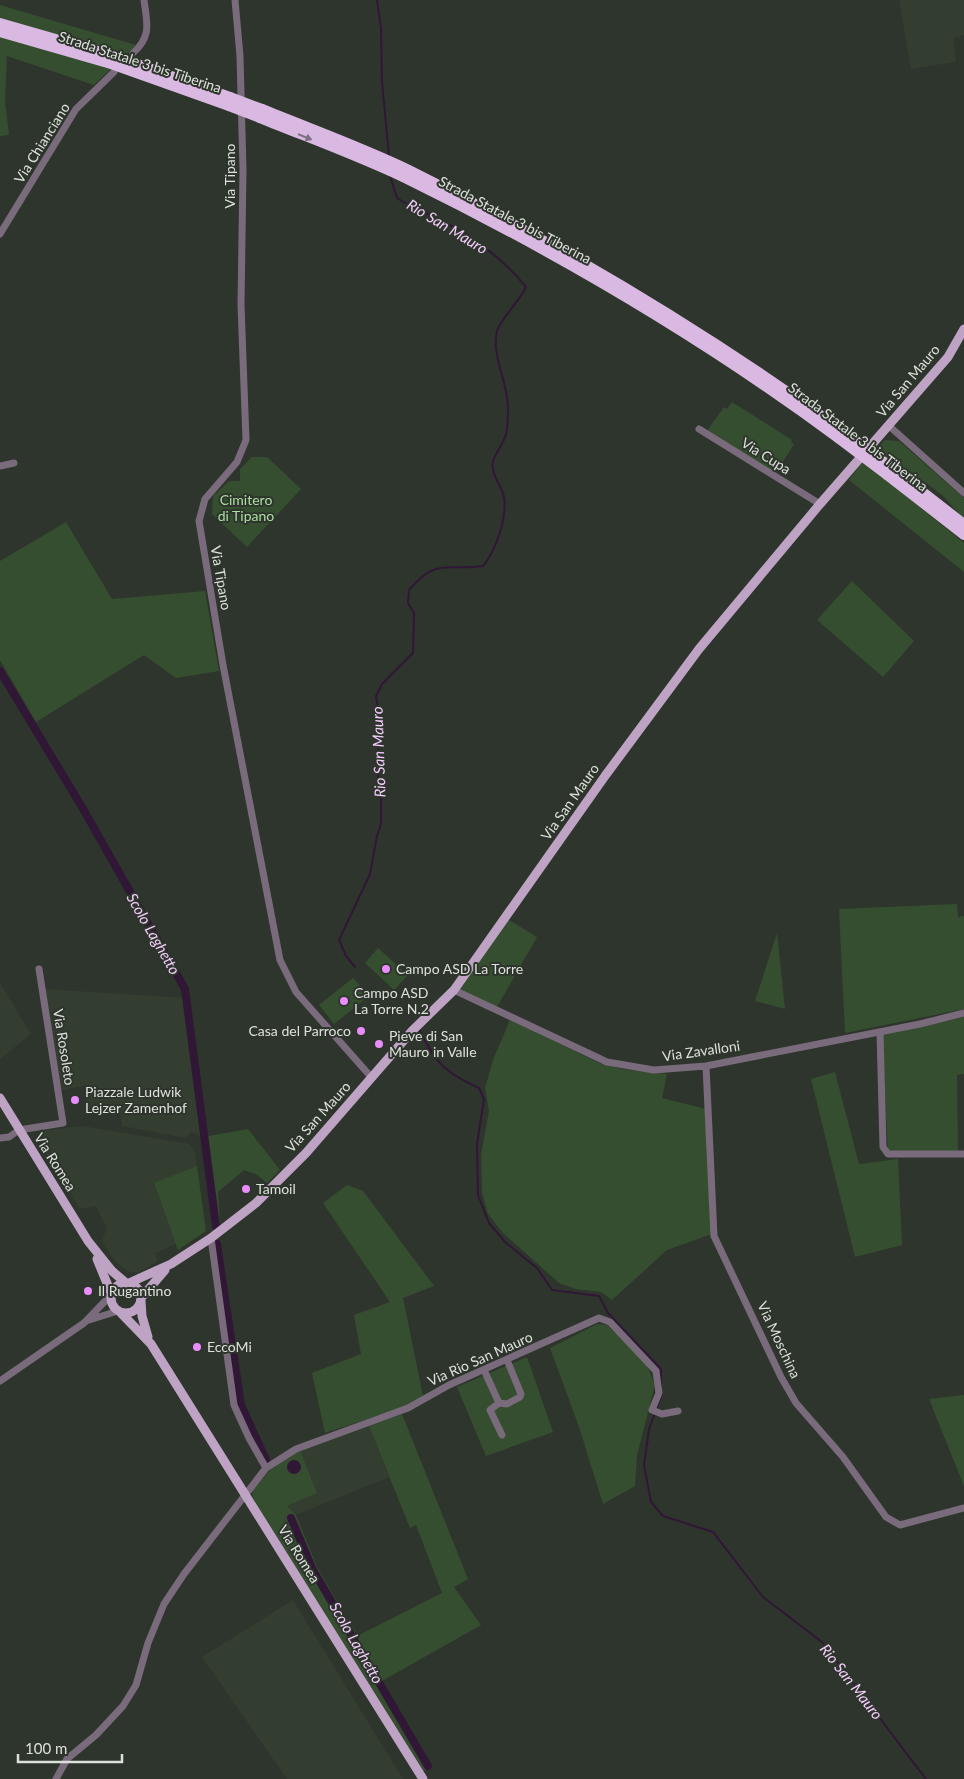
<svg xmlns="http://www.w3.org/2000/svg" width="964" height="1779" viewBox="0 0 964 1779" font-family="Lato,sans-serif">
	<rect width="100%" height="100%" fill="#2e352c"/>
	<path fill="#333e30" d="M 899,0 L 964,0 L 964,35 L 953,38 L 956,62 L 911,69 Z
		M 0,983 L 31,1034 L 0,1059 Z
		M 44,989 L 186,998 L 203,1137 L 191,1132 L 185,1138 L 122,1126 L 121,1115 L 85,1111 L 89,1085 L 61,1090 Z
		M 83,1126 L 189,1144 L 195,1151 L 197,1166 L 154,1184 L 176,1244 L 156,1253 L 157,1262 L 138,1273 L 127,1271 L 114,1260 L 102,1240 L 107,1228 L 96,1206 L 80,1209 L 36,1137 L 40,1131 Z
		M 369,1426 L 389,1477 L 296,1515 L 286,1506 L 317,1493 L 300,1450 Z
		M 293,1600 L 403,1779 L 287,1779 L 202,1657 Z"/>
	<path fill="#364e30" d="M 0,5 L 136,45 L 94,85 L 7,56 L 5,101 L 9,135 L 0,136 Z
		M 732,402 L 792,440 L 791,442 L 794,444 L 776,473 L 707,431 L 724,407 L 727,409 Z
		M 885,440 L 899,441 L 964,498 L 964,519 C 956,512 951,503 943,496 C 922,478 897,467 876,450 Z
		M 252,457 L 267,457 L 301,489 L 247,547 L 212,514 L 213,496 L 229,481 L 240,481 L 240,469 Z
		M 863,461 L 964,543 L 964,572 L 849,480 Z
		M 66,522 L 112,599 L 205,591 L 219,671 L 176,678 L 144,655 L 36,722 L 0,660 L 0,561 Z
		M 852,581 L 914,641 L 883,677 L 817,620 Z
		M 957,904 L 958,917 L 964,916 L 964,1009 L 845,1033 L 839,909 Z
		M 509,920 L 537,937 L 497,1007 L 459,988 Z
		M 777,933 L 785,1009 L 755,1001 Z
		M 378,948 L 408,975 L 394,990 L 365,963 Z
		M 353,978 L 369,996 L 334,1024 L 319,1005 Z
		M 964,1017 L 964,1074 L 957,1075 L 958,1153 L 888,1152 L 882,1034 Z
		M 510,1020 L 599,1063 L 621,1069 L 667,1074 L 662,1098 L 706,1109 L 712,1234 L 667,1250 L 612,1300 L 601,1292 L 576,1289 L 559,1283 L 503,1233 L 488,1214 L 482,1193 L 481,1155 L 489,1111 L 485,1088 L 493,1060 Z
		M 835,1072 L 859,1164 L 898,1159 L 902,1245 L 855,1257 L 811,1079 Z
		M 248,1129 L 280,1170 L 267,1183 L 256,1174 L 244,1170 L 218,1192 L 220,1224 L 213,1229 L 203,1137 Z
		M 197,1166 L 206,1231 L 178,1250 L 154,1183 Z
		M 347,1185 L 363,1191 L 434,1286 L 403,1298 L 423,1396 L 403,1407 L 325,1433 L 312,1373 L 361,1354 L 354,1315 L 390,1302 L 323,1203 Z
		M 597,1324 L 607,1325 L 646,1363 L 655,1385 L 637,1455 L 635,1486 L 603,1504 L 579,1427 L 550,1348 Z
		M 527,1357 L 553,1432 L 486,1456 L 457,1387 Z
		M 964,1395 L 964,1486 L 929,1399 Z
		M 402,1414 L 468,1579 L 454,1587 L 481,1625 L 382,1681 L 432,1766 L 422,1772 L 253,1498 L 252,1491 L 271,1469 L 300,1450 L 317,1493 L 287,1506 L 296,1515 L 317,1567 L 357,1636 L 442,1593 L 416,1525 L 410,1528 L 369,1426 Z"/>
	<path fill="#301736" d="M287 1467a7 7 0 1 1 14 0a7 7 0 1 1-14 0Z"/>
	<g fill="none" stroke-linecap="round" stroke-linejoin="round">
		<path stroke="#301736" stroke-width="2" d="M 377,0 L 381,28 L 382,82 L 389,156
			M 355,967 L 346,956 L 339,940 L 370,874 L 377,836 L 381,824 L 381,786 L 377,773 L 380,720 L 376,696 L 382,684 L 413,653 L 414,613 L 408,603 L 409,590 C 437,557 446,571 483,566 C 496,550 507,519 504,497 C 502,486 490,474 493,461 C 496,452 504,443 506,434 C 508,426 508,415 508,407 C 508,384 491,354 497,331 C 500,320 519,302 526,287 C 505,261 477,240 448,224 C 432,214 413,209 397,198 L 390,176
			M 420,1031 C 436,1064 446,1073 479,1088 L 484,1099 L 477,1144 L 478,1195 L 489,1223 L 505,1242 L 537,1268 L 552,1290 L 599,1296 L 608,1313 L 661,1369 L 661,1386
			M 662,1394 L 649,1429 L 644,1465 L 651,1502 L 663,1516 L 713,1532 L 763,1597 L 822,1642 L 926,1779"/>
		<path stroke="#301736" stroke-width="8" d="M 0,671 L 82,807 L 185,989 L 216,1226
			M 217,1244 L 241,1405 L 266,1460
			M 291,1518 L 313,1570 L 428,1766"/>
		<path stroke="#796b7b" stroke-width="7" d="M 235,0 L 240,56 L 243,170 L 241,305 L 246,440 L 237,462 L 205,499 L 199,521 L 223,665 L 280,960 L 296,992 L 372,1078
			M 133,53 C 152,36 147,23 144,0
			M 0,234 L 76,109 L 114,72
			M 888,425 L 964,493
			M 699,429 L 820,504
			M 0,466 L 14,463
			M 454,990 L 607,1062 L 654,1070 L 706,1066 L 920,1024 L 964,1013
			M 880,1032 L 883,1147 L 888,1154 L 964,1154
			M 706,1066 L 714,1236 L 781,1377 L 796,1403 L 843,1457 L 886,1517 L 900,1525 L 964,1508
			M 0,1138 L 9,1137 L 19,1130 L 63,1123 L 39,969
			M 211,1238 L 234,1405 L 249,1438 L 266,1468
			M 89,1320 L 118,1311
			M 484,1370 L 499,1403 L 490,1410 L 502,1435
			M 0,1381 L 84,1323 L 111,1295
			M 499,1403 L 507,1404 L 520,1397 L 521,1394 L 507,1360
			M 56,1779 L 67,1759 L 96,1735 L 123,1706 L 136,1685 L 148,1643 L 164,1604 L 184,1574 L 266,1468 L 296,1449 L 408,1408 L 449,1385 L 599,1318 L 610,1322 L 656,1371 L 659,1393 L 652,1410 L 662,1414 L 678,1411"/>
		<path stroke="#bea3c4" stroke-width="9" d="M 0,1098 L 88,1241 L 112,1271 L 126,1283
			M 97,1259 L 111,1293
			M111 1298a15 15 0 1 1 30 0a15 15 0 1 1-30 0Z
			M 129,1283 L 171,1264 L 211,1238 L 256,1203 L 306,1153 L 412,1031 L 454,990 L 605,776 L 699,649 L 820,504 L 948,357 L 964,329
			M 141,1298 L 165,1270
			M 141,1301 L 142,1316 L 148,1337
			M 121,1313 L 151,1344 L 423,1779"/>
		<path stroke="#d9b9e1" stroke-width="10" d="M 0,23 L 115,56 L 230,97
			M 0,32 L 111,64 L 229,106
			M 262,109 C 311,129 361,147 409,170 C 561,245 706,332 843,431
			M 260,118 C 309,138 359,156 407,179 C 558,253 703,338 838,438
			M 892,468 L 964,524
			M 887,475 L 964,535"/>
		<path stroke="#d9b9e1" stroke-width="10" d="M 230,97 L 262,109
			M 229,106 L 260,118
			M 843,431 L 892,468
			M 838,438 L 887,475"/>
	</g>
	<defs><path id="oneway-solid" d="M-6-.8H1V-3.2L6.5 0L1 3.2V.8H-6Z" transform="scale(1.25)"/></defs>
	<use fill="#7b707d" href="#oneway-solid" transform="translate(305 137) rotate(22)"/>
	<g fill="#e98dfe" stroke="#2e352c" stroke-width="2">
		<circle cx="386" cy="969" r="5"/>
		<circle cx="344" cy="1001" r="5"/>
		<circle cx="361" cy="1031" r="5"/>
		<circle cx="379" cy="1044" r="5"/>
		<circle cx="75" cy="1100" r="5"/>
		<circle cx="246" cy="1189" r="5"/>
		<circle cx="88" cy="1291" r="5"/>
		<circle cx="197" cy="1347" r="5"/>
	</g>
	<g text-anchor="middle" stroke-width="4" stroke-linejoin="round" paint-order="stroke">
		<g font-size="14" fill="#dde1db" stroke="#2e352c">
			<text transform="translate(140 62) rotate(18)" y="5">Strada Statale 3 bis Tiberina</text>
			<text transform="translate(42 143) rotate(-58)" y="5">Via Chianciano</text>
			<text transform="translate(230 176) rotate(-90)" y="5">Via Tipano</text>
			<text transform="translate(515 220) rotate(28)" y="5">Strada Statale 3 bis Tiberina</text>
			<text transform="translate(908 381) rotate(-50)" y="5">Via San Mauro</text>
			<text transform="translate(858 437) rotate(37)" y="5">Strada Statale 3 bis Tiberina</text>
			<text transform="translate(766 456) rotate(32)" y="5">Via Cupa</text>
			<text transform="translate(221 578) rotate(80)" y="5">Via Tipano</text>
			<text transform="translate(570 802) rotate(-55)" y="5">Via San Mauro</text>
			<text transform="translate(64 1047) rotate(81)" y="5">Via Rosoleto</text>
			<text transform="translate(701 1051) rotate(-8)" y="5">Via Zavalloni</text>
			<text transform="translate(318 1117) rotate(-48)" y="5">Via San Mauro</text>
			<text transform="translate(55 1162) rotate(58)" y="5">Via Romea</text>
			<text transform="translate(779 1340) rotate(65)" y="5">Via Moschina</text>
			<text transform="translate(480 1359) rotate(-24)" y="5">Via Rio San Mauro</text>
			<text transform="translate(299 1554) rotate(58)" y="5">Via Romea</text>
		</g>
		<g font-size="14" fill="#afdea2" stroke="#2e352c">
			<text x="246" y="505">Cimitero<tspan x="246" dy="16">di Tipano</tspan></text>
		</g>
		<g font-size="14" fill="#dde1db" stroke="#2e352c" text-anchor="start">
			<text x="396" y="974">Campo ASD La Torre</text>
			<text x="354" y="998">Campo ASD<tspan x="354" dy="16">La Torre N.2</tspan></text>
			<text x="351" y="1036" text-anchor="end">Casa del Parroco</text>
			<text x="389" y="1041">Pieve di San<tspan x="389" dy="16">Mauro in Valle</tspan></text>
			<text x="85" y="1097">Piazzale Ludwik<tspan x="85" dy="16">Lejzer Zamenhof</tspan></text>
			<text x="256" y="1194">Tamoil</text>
			<text x="98" y="1296">Il Rugantino</text>
			<text x="207" y="1352">EccoMi</text>
		</g>
		<g font-size="15" font-style="italic" fill="#f5cefe" stroke="#2e352c">
			<text transform="translate(447 227) rotate(31)" y="5">Rio San Mauro</text>
			<text transform="translate(379 752) rotate(-92)" y="5">Rio San Mauro</text>
			<text transform="translate(153 934) rotate(60)" y="5">Scolo Laghetto</text>
			<text transform="translate(356 1643) rotate(60)" y="5">Scolo Laghetto</text>
			<text transform="translate(851 1682) rotate(52)" y="5">Rio San Mauro</text>
		</g>
	</g>
	<path d="M18 1754v8h104v-8" fill="none" stroke="#dde1db" stroke-width="2.5"/>
	<text x="25" y="1754" font-size="15" fill="#dde1db" stroke="#2e352c" stroke-width="4" paint-order="stroke">100 m</text>
</svg>
